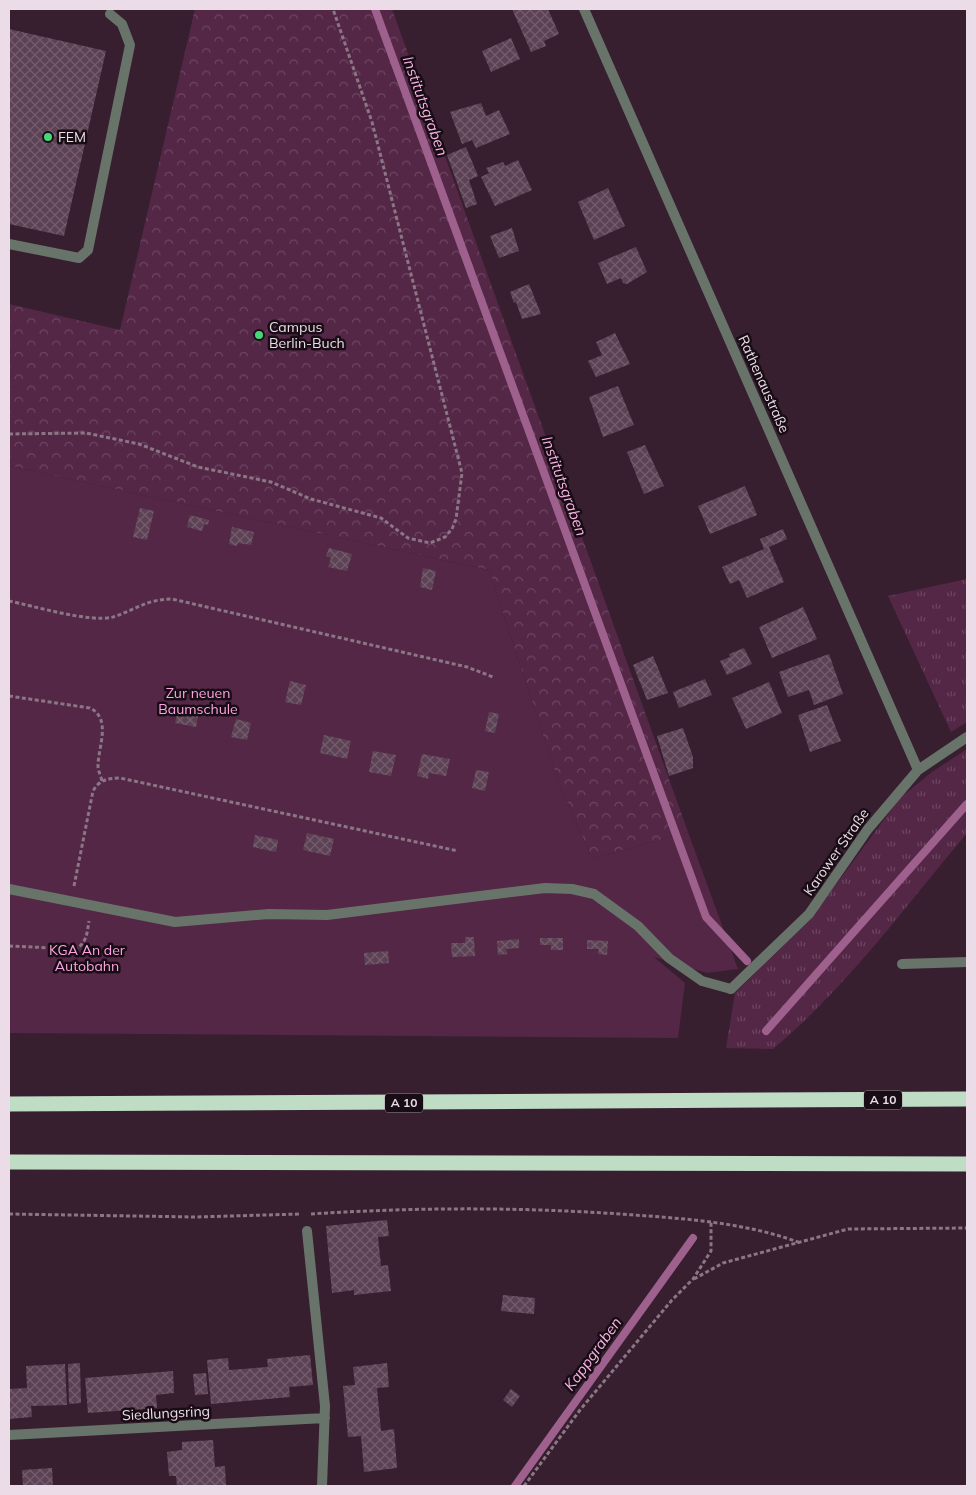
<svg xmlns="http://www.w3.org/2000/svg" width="976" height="1495" viewBox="0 0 976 1495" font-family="Mulish,sans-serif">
	<defs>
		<pattern id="grass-tufts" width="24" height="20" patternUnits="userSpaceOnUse" patternTransform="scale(1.25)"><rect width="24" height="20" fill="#542747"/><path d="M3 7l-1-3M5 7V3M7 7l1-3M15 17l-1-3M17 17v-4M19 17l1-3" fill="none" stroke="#6d4662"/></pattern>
		<pattern id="forest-crowns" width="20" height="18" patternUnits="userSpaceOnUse" patternTransform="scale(1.25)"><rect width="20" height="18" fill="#542747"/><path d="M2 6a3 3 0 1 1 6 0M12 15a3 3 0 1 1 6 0" fill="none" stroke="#6d4662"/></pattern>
		<pattern id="building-cross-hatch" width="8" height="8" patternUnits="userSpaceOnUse" patternTransform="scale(1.25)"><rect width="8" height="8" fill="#5c4254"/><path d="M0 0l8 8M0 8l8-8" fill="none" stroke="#745d6d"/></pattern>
	</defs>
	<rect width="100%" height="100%" fill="#371f30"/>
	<path fill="url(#grass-tufts)" d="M 967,579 L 967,722 L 951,732 L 888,596 Z
		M 967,749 L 967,833 C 905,907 847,987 773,1049 L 726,1048 L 735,993 L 809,921 L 900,798 L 932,772 Z"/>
	<path fill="url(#forest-crowns)" d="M 195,9 L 392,9 L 688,832 L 592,859 L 559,784 L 489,570 L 9,466 L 9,304 L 120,330 Z"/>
	<path fill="#542747" d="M 9,466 L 489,570 L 559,784 L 592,859 L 688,832 L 738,969 L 707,973 L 654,957 L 685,983 L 678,1038 L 9,1033 Z"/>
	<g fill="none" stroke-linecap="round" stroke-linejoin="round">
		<path stroke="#9e608c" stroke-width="8" d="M 375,9 L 706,917 L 747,961
			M 766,1031 L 967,804
			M 515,1486 L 693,1238"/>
	</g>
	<path fill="url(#building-cross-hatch)" d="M 512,9 L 548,9 L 559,34 L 544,41 L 546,46 L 531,52 Z
		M 9,29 L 106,51 L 64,236 L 9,224 Z
		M 511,38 L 520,59 L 491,72 L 482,51 Z
		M 481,103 L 486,116 L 499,110 L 510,134 L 476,148 L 472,140 L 462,144 L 450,112 Z
		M 466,147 L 478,176 L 469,180 L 477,204 L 466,208 L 447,155 Z
		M 518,160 L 532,190 L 495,206 L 481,177 L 489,173 L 486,168 L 503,162 L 505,166 Z
		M 608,188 L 625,226 L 594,240 L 578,202 Z
		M 512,228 L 519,251 L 499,258 L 490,236 Z
		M 636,247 L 647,272 L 627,284 L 623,283 L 621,278 L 607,284 L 598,263 Z
		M 529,284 L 541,314 L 522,319 L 516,302 L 514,303 L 510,292 Z
		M 615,333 L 630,364 L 596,377 L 588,361 L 602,355 L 596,342 Z
		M 618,386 L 634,425 L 603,437 L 589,397 Z
		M 645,445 L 664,486 L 644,494 L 627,452 Z
		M 745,486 L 757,515 L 710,534 L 698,506 Z
		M 140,508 L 154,511 L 147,540 L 133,537 Z
		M 190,515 L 209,520 L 208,525 L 204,524 L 202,531 L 187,527 Z
		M 232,527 L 254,532 L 251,545 L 238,543 L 237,546 L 229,544 Z
		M 783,529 L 787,539 L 769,547 L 784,582 L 747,598 L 739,580 L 730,584 L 722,567 L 764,549 L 760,539 Z
		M 329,548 L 352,554 L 347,571 L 328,567 L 331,558 L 326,556 Z
		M 423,568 L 436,571 L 432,590 L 420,587 Z
		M 803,607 L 817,639 L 772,658 L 759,627 Z
		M 744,648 L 752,664 L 727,675 L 720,661 L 730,657 L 729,654 Z
		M 829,654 L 843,694 L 814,705 L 809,690 L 788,697 L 779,672 Z
		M 653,656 L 668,693 L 647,700 L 633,665 Z
		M 705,679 L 712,695 L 679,708 L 673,692 Z
		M 290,681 L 306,685 L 301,705 L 285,702 Z
		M 769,682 L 782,713 L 746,729 L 732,698 Z
		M 827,705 L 841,741 L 810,752 L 798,715 Z
		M 179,706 L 199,710 L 196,727 L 175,723 Z
		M 489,712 L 499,714 L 495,733 L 485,731 Z
		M 236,719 L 251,723 L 247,740 L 231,737 Z
		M 683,728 L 693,757 L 693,768 L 669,776 L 657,736 Z
		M 324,735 L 351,741 L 347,759 L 320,753 Z
		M 373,751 L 396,755 L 391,776 L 369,772 Z
		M 422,754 L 450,759 L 446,776 L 429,773 L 428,779 L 417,776 Z
		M 476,770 L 489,772 L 485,791 L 472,788 Z
		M 307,833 L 334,839 L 330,856 L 303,850 Z
		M 255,835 L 278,840 L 276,852 L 253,847 Z
		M 465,937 L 474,937 L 475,956 L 452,957 L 451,943 L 465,943 Z
		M 540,938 L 563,938 L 563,950 L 551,950 L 551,945 L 540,945 Z
		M 519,939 L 519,948 L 506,949 L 507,954 L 498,955 L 497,941 Z
		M 587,940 L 608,941 L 607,955 L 598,954 L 599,949 L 587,949 Z
		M 388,951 L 389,963 L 365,965 L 364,953 Z
		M 387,1220 L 389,1236 L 378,1237 L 381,1266 L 388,1265 L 391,1291 L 354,1295 L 354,1290 L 332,1293 L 326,1226 Z
		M 503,1295 L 535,1298 L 534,1314 L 501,1311 Z
		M 310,1355 L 313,1385 L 289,1387 L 290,1397 L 211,1404 L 207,1360 L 228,1358 L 229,1370 L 268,1367 L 267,1359 Z
		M 80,1363 L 81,1403 L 69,1404 L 68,1364 Z
		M 387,1363 L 389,1387 L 377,1388 L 381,1431 L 394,1429 L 397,1468 L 364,1472 L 361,1436 L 348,1437 L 343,1386 L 355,1385 L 353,1367 Z
		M 65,1364 L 67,1405 L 31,1406 L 32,1417 L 9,1419 L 9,1389 L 27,1388 L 26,1366 Z
		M 173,1371 L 174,1393 L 156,1395 L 157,1408 L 88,1413 L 85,1378 Z
		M 206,1373 L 208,1394 L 195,1395 L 193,1374 Z
		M 511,1389 L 520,1396 L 512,1407 L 503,1400 Z
		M 213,1440 L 215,1467 L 225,1466 L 226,1486 L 177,1486 L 176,1476 L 169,1476 L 167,1452 L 182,1450 L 182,1442 Z
		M 52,1468 L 53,1486 L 23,1486 L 22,1470 Z"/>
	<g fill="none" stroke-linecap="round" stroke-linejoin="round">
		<path stroke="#8a7684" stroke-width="3" stroke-dasharray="4 2.5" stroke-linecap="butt" d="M 9,434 L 86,433 L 139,444 L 198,467 L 271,482 L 311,499 L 381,518 L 408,538 L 430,543 L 445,537 L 452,529 L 456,519 L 462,473 L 372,122 L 333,9
			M 9,601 C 34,606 90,623 113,617 C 135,610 147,599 172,599 L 467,667 L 493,677
			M 9,696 L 90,708 C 112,719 98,747 98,766 C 98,771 101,776 102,781
			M 74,886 L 93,791 C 99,780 108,778 120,778 L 458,851
			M 9,946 L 76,949 C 87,942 87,933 89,921
			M 9,1214 L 196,1217 L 300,1214
			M 311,1214 C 419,1207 527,1207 634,1215 C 690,1219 745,1223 798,1242
			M 694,1279 L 723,1263 L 848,1229 L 967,1228
			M 524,1486 L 580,1410 L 672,1300 L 693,1279 L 711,1251 L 711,1221"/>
		<path stroke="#68746a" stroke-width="10" d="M 9,244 L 79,258 L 88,250 L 130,45 L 122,24 L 110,14
			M 9,889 L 175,922 L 269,914 L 327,915 L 545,888 L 572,889 L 594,894 L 638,926 L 669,958 L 702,981 L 731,989
			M 902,964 L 967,962"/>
		<path stroke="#68746a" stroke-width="10" d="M 584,9 L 918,770
			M 731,989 L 809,914 L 868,829 L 918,770 L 967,737
			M 307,1231 L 325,1406 L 322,1486
			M 9,1435 L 325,1418"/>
		<path stroke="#bfddc5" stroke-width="15" d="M 9,1104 L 967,1099
			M 9,1162 L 967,1164"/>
	</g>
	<g fill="#46d77a" stroke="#180d15" stroke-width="2">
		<circle cx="48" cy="137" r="5"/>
		<circle cx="259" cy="335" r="5"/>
	</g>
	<g text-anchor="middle" stroke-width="5" stroke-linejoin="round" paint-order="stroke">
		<g fill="#180d15" stroke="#ac9ea8" stroke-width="1">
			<rect x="864" y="1090.5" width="38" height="19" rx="4"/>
			<rect x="385" y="1093.5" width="38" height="19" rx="4"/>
		</g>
		<g font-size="12" font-weight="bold" fill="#ecdce7">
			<text x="883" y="1104">A 10</text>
			<text x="404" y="1107">A 10</text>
		</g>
		<g font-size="14" fill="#ecdce7" stroke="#180d15" text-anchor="start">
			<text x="58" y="142">FEM</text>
			<text x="269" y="332">Campus<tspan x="269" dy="16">Berlin-Buch</tspan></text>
		</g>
		<g font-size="14" fill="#ecdce7" stroke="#180d15">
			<text transform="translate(764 384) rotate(66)" y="5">Rathenaustraße</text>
			<text transform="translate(836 852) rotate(-55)" y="5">Karower Straße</text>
			<text transform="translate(166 1413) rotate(-3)" y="5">Siedlungsring</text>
		</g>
		<g font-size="14" fill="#fca4e2" stroke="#180d15">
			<text x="198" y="698">Zur neuen<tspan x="198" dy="16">Baumschule</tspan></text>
			<text x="87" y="955">KGA An der<tspan x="87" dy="16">Autobahn</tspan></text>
		</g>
		<g font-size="15" font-style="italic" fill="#fbb4e5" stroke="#180d15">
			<text transform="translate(425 106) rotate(70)" y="5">Institutsgraben</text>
			<text transform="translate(564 486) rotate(70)" y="5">Institutsgraben</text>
			<text transform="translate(593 1354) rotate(-54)" y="5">Kappgraben</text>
		</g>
	</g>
	<rect width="976" height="1495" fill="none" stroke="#ecdce7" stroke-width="20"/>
</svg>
